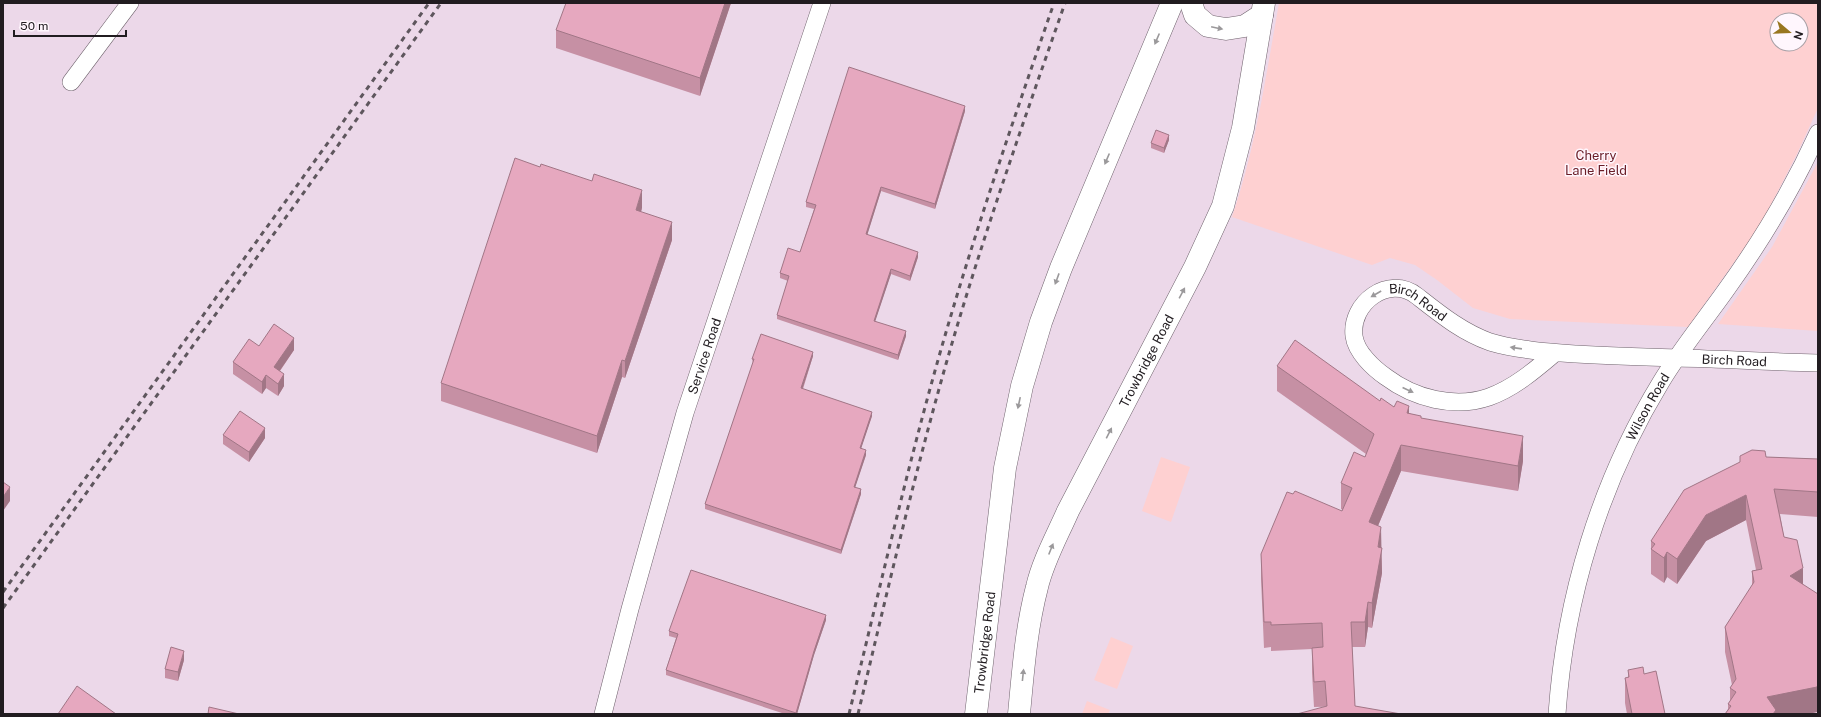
<svg xmlns="http://www.w3.org/2000/svg" width="1821" height="717" viewBox="0 0 1821 717" font-family="'Public Sans',sans-serif">
	<rect width="100%" height="100%" fill="#f5e7f3"/>
	<path fill="#ecd8e9" fill-rule="evenodd" d="M 3,3 L 1818,3 L 1818,714 L 3,714 ZM 1777,20 L 1801,20 L 1801,44 L 1777,44 Z"/>
	<path fill="#fed0d1" fill-rule="evenodd" d="M 1279,3 L 1818,3 L 1818,108 L 1797,154 L 1760,226 L 1688,327 L 1510,319 L 1473,308 L 1437,280 L 1415,265 L 1390,258 L 1372,265 L 1232,217 C 1256,147 1266,75 1279,3 ZM 1777,20 L 1801,20 L 1801,44 L 1777,44 Z
		M 1818,162 L 1818,331 L 1718,324 L 1772,247 Z
		M 1161,457 L 1190,467 L 1171,522 L 1142,511 Z
		M 1111,637 L 1133,646 L 1117,689 L 1094,680 Z
		M 1087,701 L 1110,710 L 1108,714 L 1082,714 Z"/>
	<g fill="none" stroke-linecap="round" stroke-linejoin="round">
		<g stroke="#6f636d" stroke-width="18">
			<g id="street">
				<path d="M 71,82 L 130,3"/>
				<path id="s1" d="M 1555,353 C 1535,370 1514,388 1489,397 C 1454,409 1414,398 1386,377 C 1373,368 1356,352 1354,336 C 1350,303 1389,274 1417,296 C 1440,314 1462,332 1490,342 C 1517,350 1547,352 1576,354 C 1610,356 1644,357 1678,358 C 1725,359 1771,362 1818,363"/>
				<path id="s2" d="M 603,714 L 630,609 L 685,413 L 822,3"/>
				<path id="s3" d="M 1557,714 C 1565,598 1600,482 1661,382 C 1680,350 1704,321 1726,290 C 1762,240 1793,188 1818,133"/>
			</g>
		</g>
		<g stroke="#6f636d" stroke-width="23">
			<g id="secondary">
				<path d="M 1191,3 L 1195,15 L 1208,26 L 1226,29 L 1245,26 L 1262,15"/>
				<path id="s4" d="M 976,714 L 1005,468 L 1022,386 L 1041,322 L 1061,268 L 1172,3"/>
				<path id="s5" d="M 1019,714 C 1023,672 1026,629 1037,587 C 1043,561 1057,536 1068,511 L 1195,267 L 1223,206 L 1243,128 L 1264,3"/>
			</g>
		</g>
		<use href="#street" stroke="#fff" stroke-width="17"/>
		<use href="#secondary" stroke="#fff" stroke-width="22"/>
		<path stroke="#5e565d" stroke-width="3" stroke-dasharray="5 5" stroke-linecap="butt" d="M 3,592 L 429,3
			M 3,608 L 441,3
			M 849,714 C 878,596 905,477 938,360 C 972,240 1013,121 1054,3
			M 858,714 C 886,597 913,480 946,364 C 981,242 1023,123 1065,3"/>
	</g>
	<path fill="#c690a4" d="M 731,3 L 700,96 L 556,48 L 556,30 Z
		M 965,111 L 935,209 L 881,191 L 867,235 L 918,257 L 910,281 L 891,274 L 875,321 L 906,336 L 898,360 L 777,319 L 777,315 L 788,281 L 780,278 L 780,273 L 800,252 L 814,209 L 806,207 L 806,202 Z
		M 1169,140 L 1164,153 L 1151,148 L 1151,143 Z
		M 642,208 L 641,212 L 672,240 L 625,378 L 622,377 L 597,453 L 441,401 L 441,383 Z
		M 259,346 L 294,350 L 280,371 L 284,386 L 278,396 L 266,388 L 262,394 L 233,374 L 233,362 Z
		M 813,356 L 803,389 L 872,416 L 861,448 L 866,455 L 855,487 L 861,494 L 841,554 L 705,509 L 705,504 L 753,363 L 752,359 Z
		M 1277,366 L 1380,401 L 1394,407 L 1421,418 L 1523,461 L 1518,491 L 1401,471 L 1378,526 L 1381,548 L 1382,573 L 1372,628 L 1368,627 L 1365,647 L 1352,647 L 1355,706 L 1314,707 L 1312,673 L 1312,649 L 1271,651 L 1271,647 L 1264,648 L 1261,579 L 1261,554 L 1342,511 L 1343,510 L 1341,509 L 1341,483 L 1365,457 L 1366,454 L 1277,391 Z
		M 223,435 L 265,438 L 249,462 L 223,444 Z
		M 1766,457 L 1818,459 L 1818,517 L 1780,514 L 1784,537 L 1803,585 L 1817,712 L 1808,714 L 1725,714 L 1728,709 L 1728,704 L 1730,701 L 1730,688 L 1732,685 L 1725,652 L 1725,627 L 1752,586 L 1752,571 L 1756,570 L 1746,520 L 1706,541 L 1677,584 L 1667,577 L 1664,583 L 1651,574 L 1651,541 Z
		M 826,620 L 814,655 L 797,714 L 785,714 L 666,675 L 666,670 L 676,638 L 669,636 L 669,631 Z
		M 184,660 L 178,681 L 165,678 L 165,669 Z
		M 1628,670 L 1644,674 L 1665,714 L 1627,714 L 1625,703 L 1625,678 L 1628,678 Z"/>
	<path fill="#a17686" d="M 725,3 L 731,3 L 700,96 L 700,78 Z
		M 965,106 L 965,111 L 935,209 L 935,204 Z
		M 1169,135 L 1169,140 L 1164,153 L 1164,148 Z
		M 881,187 L 881,191 L 866,239 L 866,234 Z
		M 642,190 L 642,208 L 636,228 L 636,210 Z
		M 672,222 L 672,240 L 625,378 L 625,361 Z
		M 918,252 L 918,257 L 910,281 L 910,276 Z
		M 891,269 L 891,274 L 874,325 L 874,321 Z
		M 906,331 L 906,336 L 898,360 L 898,355 Z
		M 294,338 L 294,350 L 274,379 L 274,367 Z
		M 813,352 L 813,356 L 801,393 L 801,388 Z
		M 622,360 L 622,377 L 597,453 L 597,436 Z
		M 284,374 L 284,386 L 278,396 L 278,384 Z
		M 266,375 L 266,388 L 262,394 L 262,382 Z
		M 1409,406 L 1409,431 L 1407,413 Z
		M 872,412 L 872,416 L 860,452 L 860,448 Z
		M 265,428 L 265,438 L 249,462 L 249,452 Z
		M 1523,436 L 1523,461 L 1518,491 L 1518,466 Z
		M 1401,445 L 1401,471 L 1369,547 L 1369,522 Z
		M 866,450 L 866,455 L 854,491 L 854,487 Z
		M 10,487 L 10,501 L 3,511 L 3,497 Z
		M 861,489 L 861,494 L 841,554 L 841,550 Z
		M 1746,495 L 1746,520 L 1706,541 L 1677,584 L 1677,559 L 1706,515 Z
		M 1381,527 L 1382,573 L 1372,628 L 1372,603 L 1378,547 Z
		M 1667,552 L 1667,577 L 1664,583 L 1664,558 Z
		M 1803,568 L 1803,593 L 1790,576 Z
		M 1368,602 L 1368,627 L 1365,647 L 1365,622 Z
		M 826,615 L 826,620 L 814,655 L 797,714 L 796,714 L 814,651 Z
		M 184,651 L 184,660 L 178,681 L 178,672 Z
		M 1818,685 L 1818,710 L 1817,712 L 1808,714 L 1767,714 L 1767,697 Z"/>
	<path fill="#e6a8bf" stroke="#a17686" d="M 566,3 L 725,3 L 700,78 L 556,30 Z
		M 849,67 L 965,106 L 935,204 L 881,187 L 866,234 L 918,252 L 910,276 L 891,269 L 874,321 L 906,331 L 898,355 L 777,315 L 789,276 L 780,273 L 788,248 L 800,252 L 816,205 L 806,202 Z
		M 1156,130 L 1169,135 L 1164,148 L 1151,143 Z
		M 515,158 L 540,167 L 541,164 L 592,181 L 594,174 L 642,190 L 636,210 L 672,222 L 625,361 L 622,360 L 597,436 L 441,383 Z
		M 274,324 L 294,338 L 274,367 L 284,374 L 278,384 L 266,375 L 262,382 L 233,362 L 249,339 L 259,346 Z
		M 761,334 L 813,352 L 801,388 L 872,412 L 860,448 L 866,450 L 854,487 L 861,489 L 841,550 L 705,504 L 754,359 L 752,359 Z
		M 1295,340 L 1380,401 L 1381,398 L 1394,407 L 1397,401 L 1409,406 L 1407,413 L 1421,416 L 1421,418 L 1523,436 L 1518,466 L 1401,445 L 1369,522 L 1381,527 L 1378,547 L 1382,548 L 1372,603 L 1368,602 L 1365,622 L 1351,622 L 1355,706 L 1401,714 L 1297,714 L 1327,706 L 1325,681 L 1314,682 L 1312,648 L 1323,647 L 1322,623 L 1271,625 L 1271,622 L 1264,622 L 1261,554 L 1287,492 L 1293,494 L 1295,491 L 1342,511 L 1352,488 L 1341,483 L 1354,452 L 1365,457 L 1374,434 L 1277,366 Z
		M 240,411 L 265,428 L 249,452 L 223,435 Z
		M 1752,450 L 1765,451 L 1766,457 L 1818,459 L 1818,492 L 1774,489 L 1784,537 L 1797,540 L 1803,568 L 1790,576 L 1818,594 L 1818,685 L 1817,687 L 1767,697 L 1776,710 L 1773,714 L 1725,714 L 1731,706 L 1728,704 L 1736,692 L 1730,688 L 1736,679 L 1725,627 L 1754,582 L 1752,571 L 1762,569 L 1746,495 L 1706,515 L 1677,559 L 1667,552 L 1664,558 L 1651,549 L 1655,544 L 1651,541 L 1684,490 L 1740,462 L 1740,456 Z
		M 3,482 L 10,487 L 3,497 Z
		M 691,570 L 826,615 L 814,651 L 796,713 L 666,670 L 678,634 L 669,631 Z
		M 171,647 L 184,651 L 178,672 L 165,669 Z
		M 1643,667 L 1644,674 L 1656,671 L 1665,714 L 1632,714 L 1625,678 L 1629,677 L 1628,670 Z
		M 77,686 L 116,714 L 58,714 Z
		M 209,707 L 239,714 L 208,714 Z"/>
	<defs><path id="oneway-solid" d="M-6-.8H1V-3.2L6.5 0L1 3.2V.8H-6Z"/></defs>
	<g fill="#9b999b">
		<use href="#oneway-solid" transform="translate(1217 28) rotate(12)"/>
		<use href="#oneway-solid" transform="translate(1157 39) rotate(113)"/>
		<use href="#oneway-solid" transform="translate(1107 159) rotate(113)"/>
		<use href="#oneway-solid" transform="translate(1057 279) rotate(110)"/>
		<use href="#oneway-solid" transform="translate(1182 293) rotate(-62)"/>
		<use href="#oneway-solid" transform="translate(1376 294) rotate(150)"/>
		<use href="#oneway-solid" transform="translate(1516 348) rotate(-172)"/>
		<use href="#oneway-solid" transform="translate(1408 390) rotate(25)"/>
		<use href="#oneway-solid" transform="translate(1019 403) rotate(102)"/>
		<use href="#oneway-solid" transform="translate(1109 433) rotate(-63)"/>
		<use href="#oneway-solid" transform="translate(1051 549) rotate(-68)"/>
		<use href="#oneway-solid" transform="translate(1023 675) rotate(-84)"/>
	</g>
	<g text-anchor="middle" stroke-width="3" stroke-linejoin="round" paint-order="stroke">
		<g font-size="13" fill="#6a1d27" stroke="#fff6fd">
			<text x="1596" y="160">Cherry<tspan x="1596" dy="15">Lane Field</tspan></text>
		</g>
		<g font-size="13" fill="#211c20" stroke="#fff6fd">
			<text dy="5" stroke="none"><textPath href="#s1" startOffset="339">Birch Road</textPath></text>
			<text dy="5" stroke="none"><textPath href="#s2" startOffset="372">Service Road</textPath></text>
			<text dy="5" stroke="none"><textPath href="#s1" startOffset="668">Birch Road</textPath></text>
			<text dy="5" stroke="none"><textPath href="#s5" startOffset="380">Trowbridge Road</textPath></text>
			<text dy="5" stroke="none"><textPath href="#s3" startOffset="323">Wilson Road</textPath></text>
			<text dy="5" stroke="none"><textPath href="#s4" startOffset="72">Trowbridge Road</textPath></text>
		</g>
	</g>
	<rect width="1821" height="717" fill="none" stroke="#211c20" stroke-width="8"/>
	<g transform="translate(1789 32) rotate(109)"><circle r="19" fill="#fff6fd" stroke="#a69fa5"/>
	<path d="M0-3L7 15L0 10L-7 15Z" fill="#987620"/>
	<text y="-6" font-size="11" font-weight="bold" text-anchor="middle" fill="#211c20">N</text>
	</g>
	<path d="M14 30v6h112v-6" fill="none" stroke="#211c20" stroke-width="2"/>
	<text x="20" y="30" font-size="12" fill="#211c20" stroke="#fff6fd" stroke-width="3" paint-order="stroke">50 m</text>
</svg>
